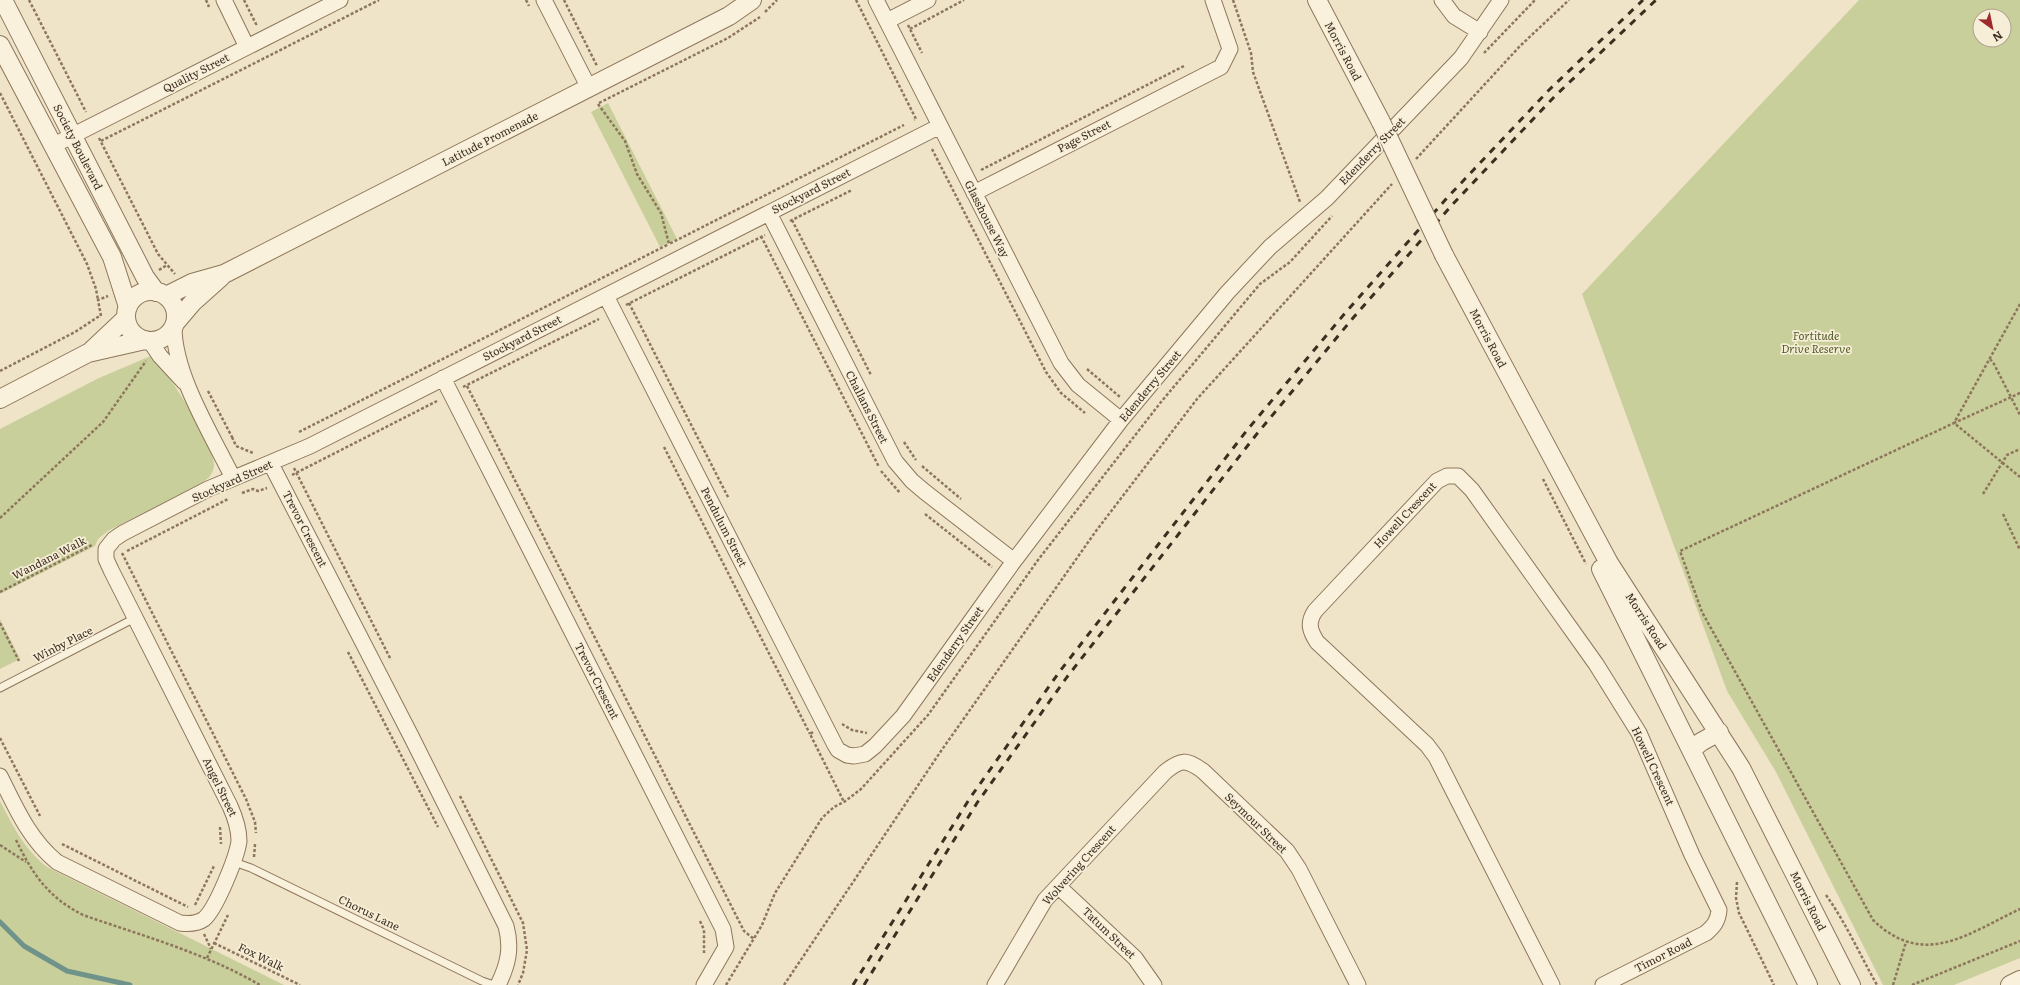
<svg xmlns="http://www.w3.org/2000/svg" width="2020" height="985" viewBox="0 0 2020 985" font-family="Literata,serif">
	<rect width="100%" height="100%" fill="#f0e4c8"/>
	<path fill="#c9cf9b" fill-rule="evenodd" d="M 1859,0 L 2020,0 L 2020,958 L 1954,985 L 1883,985 L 1776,772 L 1727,691 L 1582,294 ZM 1980,16 L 2004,16 L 2004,40 L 1980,40 Z
		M 608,103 L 677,239 L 660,247 L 591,112 Z
		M 153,355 C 167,373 216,445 214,466 C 213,476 205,482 196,486 L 108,531 L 98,539 L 95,546 L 0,594 L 0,429 L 99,378 Z
		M 0,619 L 20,659 L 0,669 Z
		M 0,801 C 13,826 24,849 47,867 L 284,985 L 0,985 Z"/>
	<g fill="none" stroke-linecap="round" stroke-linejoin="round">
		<path stroke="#6f938a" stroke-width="5" d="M 0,922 L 24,946 L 67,971 L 130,985"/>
		<g stroke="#8d765c" stroke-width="9">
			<path id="service" d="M 0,688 L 135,618
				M 234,862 L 251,868 L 482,981 L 494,985"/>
		</g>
		<g stroke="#8d765c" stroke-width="17">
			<path id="minor" d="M 224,0 L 247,47
				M 544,0 L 589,88
				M 876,0 L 1061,363 L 1078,385 L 1121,420
				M 1442,0 L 1454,16 L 1480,32
				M 887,21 L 928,0
				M 52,146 L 340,0
				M 974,193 L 1221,67 L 1230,49 L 1213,0
				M 769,213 L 895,461 L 912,481 L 925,492 L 1014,561
				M 606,296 L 835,745 L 838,750 L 847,755 L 854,756 L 865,754 L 875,746 L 903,716 L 1014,561 L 1121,420 L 1227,293 L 1270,247 L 1327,198 L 1461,58 L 1501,0
				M 174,327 C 174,375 212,435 233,478
				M 150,341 L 160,356 L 184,382
				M 443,378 L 723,929 L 726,947 L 704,985
				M 271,464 L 411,736 L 506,926 C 512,948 508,965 498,985
				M 0,776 C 16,808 29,839 57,862 L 180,923 C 188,924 197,924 204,919 C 216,909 237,857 239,841 C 239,828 235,817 230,806 L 111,570 L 106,559 L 106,549 L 114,539 L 123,533 L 208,489 L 310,446 L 940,126
				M 1058,886 L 1135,958 L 1154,985
				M 995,985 L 1045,900 L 1165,772 C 1181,759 1186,759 1203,771 L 1287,851 L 1299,869 L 1358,985
				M 1552,985 L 1436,757 L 1427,745 L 1317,642 C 1310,631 1307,623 1315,611 L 1437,481 L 1447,476 L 1458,476 L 1472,490 L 1596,664 L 1639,733 L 1692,855 L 1719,910 C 1718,921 1714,926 1706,933 L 1603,985"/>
		</g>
		<g stroke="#8d765c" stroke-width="20">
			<path id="tertiary" d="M 3,0 L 145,277 L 156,292
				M 1317,0 L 1381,122
				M 0,45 L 112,257 L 128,307
				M 1444,255 L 1609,563 L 1741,768 L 1851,985
				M126 316a25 25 0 1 1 50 0a25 25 0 1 1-50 0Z
				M 166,296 L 192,283 L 224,274 L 729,16 L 752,0
				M 176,322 L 193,302 L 221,277
				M 92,350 L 126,318
				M 0,399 L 88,353 L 145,340
				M 1601,569 L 1808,985
				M 1691,750 L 1701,742 L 1719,732
				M 2010,985 L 2020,980"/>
		</g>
		<path stroke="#8d765c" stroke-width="2.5" stroke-dasharray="3 2" stroke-linecap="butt" d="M 29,0 L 86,112
			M 206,0 L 209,7
			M 244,0 L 256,24 L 259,23
			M 526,0 L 529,6
			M 564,0 L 597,66
			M 856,0 L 916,119 L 914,120
			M 1233,0 L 1251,53 L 1253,72 L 1300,202
			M 765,12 L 777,0
			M 908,25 L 922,53
			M 910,29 L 964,0
			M 1484,53 L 1535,0
			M 0,93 L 87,264 L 96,289 L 98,300
			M 599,103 L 728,38 L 760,17
			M 598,104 L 625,141 L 637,174 L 661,213 L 669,244 L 904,125
			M 99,138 L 158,254 L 175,274
			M 101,141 L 379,0
			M 932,149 L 1046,372 L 1061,393 L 1085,413
			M 1416,159 L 1520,46 L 1569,0
			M 981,170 L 1184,66
			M 792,220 L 871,375
			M 790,221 L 852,190
			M 761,236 L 879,467
			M 159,270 L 167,265
			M 629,303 L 729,499
			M 2020,304 L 1954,423 L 1680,551 L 1702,612 L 1873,920 C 1924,969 1967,934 2020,909
			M 626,305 L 765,235
			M 101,316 L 98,300 L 108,296
			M 1990,359 L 1994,364 L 2020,415
			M 1087,369 L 1120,397
			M 0,371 L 75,332 L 101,315
			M 467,386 L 744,931 L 754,939
			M 463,387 L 599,319
			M 208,391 L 232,437 L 230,438
			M 2020,393 L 1954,423 L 2020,477
			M 299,432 L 669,244
			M 232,437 L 236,446 L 253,453
			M 904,442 L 916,460
			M 664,447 L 810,734
			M 922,466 L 961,499
			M 294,468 L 391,660
			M 881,471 L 900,493
			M 292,475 L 437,401
			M 1543,479 L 1586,564
			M 242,493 L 253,489 L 258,491 L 267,488
			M 1983,494 L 2007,455 L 2020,449
			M 925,514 L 992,567
			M 2003,514 L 2020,550
			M 0,518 L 103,422 L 146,361
			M 127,551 L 228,499
			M 122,553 L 246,799 L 255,822 L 256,833
			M 0,592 L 92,545
			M 0,623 L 19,661
			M 348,652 L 438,827
			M 842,724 L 852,730 L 867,733
			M 813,732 L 810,734 L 844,802
			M 0,738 L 40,816
			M 460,796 L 523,923 L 527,950 L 523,973 L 518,985
			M 220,827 L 221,844
			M 16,840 C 33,875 48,897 83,915 C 143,936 205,953 260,985
			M 62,844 L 188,907
			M 0,845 L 26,862
			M 254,857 L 255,844
			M 1737,882 L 1736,898 L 1739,913 L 1774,985
			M 1826,895 C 1846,923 1860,955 1877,985
			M 195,905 L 214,866
			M 700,921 L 704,930 L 704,953
			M 204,934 L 211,949
			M 214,943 L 300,985
			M 207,958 L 228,915
			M 726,985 L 762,925 L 775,893 L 822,818 L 834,807 L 844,802 L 861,789 L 928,715 L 1038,560 L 1161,402 L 1260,284 L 1290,262 L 1332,216
			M 784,985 L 941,751 L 1096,531 L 1197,399 L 1392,184
			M 1893,985 L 1906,942
			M 1912,985 L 2020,941"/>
		<use href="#service" stroke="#faf1dc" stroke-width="7"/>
		<use href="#minor" stroke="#faf1dc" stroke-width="15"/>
		<use href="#tertiary" stroke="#faf1dc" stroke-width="18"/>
		<path stroke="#3d2e20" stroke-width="3" stroke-dasharray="7 7" stroke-linecap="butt" d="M 853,985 L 970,798 L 1060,671 L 1248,429 L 1346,312 L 1446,199 L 1549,90 L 1643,0
			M 864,985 L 977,803 L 1067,677 L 1256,435 L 1353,318 L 1452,205 L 1555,96 L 1656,0"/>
		<g stroke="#8d765c" stroke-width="20" stroke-linecap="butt">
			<path id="tertiary-bridge" d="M 1381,122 L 1444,255"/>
		</g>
		<use href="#tertiary-bridge" stroke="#faf1dc" stroke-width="18"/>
	</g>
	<g text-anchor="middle" stroke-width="3.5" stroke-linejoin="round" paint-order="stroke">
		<g font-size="11" fill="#3d2e20" stroke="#f7eed8">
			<text transform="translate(1343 51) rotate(62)" y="4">Morris Road</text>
			<text transform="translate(196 73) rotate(-27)" y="4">Quality Street</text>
			<text transform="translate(1084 136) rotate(-27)" y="4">Page Street</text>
			<text transform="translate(490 139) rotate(-27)" y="4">Latitude Promenade</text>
			<text transform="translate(78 147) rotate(63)" y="4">Society Boulevard</text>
			<text transform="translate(1372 151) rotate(-46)" y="4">Edenderry Street</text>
			<text transform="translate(811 191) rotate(-27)" y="4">Stockyard Street</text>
			<text transform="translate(987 219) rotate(63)" y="4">Glasshouse Way</text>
			<text transform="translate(522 338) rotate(-27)" y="4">Stockyard Street</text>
			<text transform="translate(1488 338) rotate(62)" y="4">Morris Road</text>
			<text transform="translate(1150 386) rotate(-50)" y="4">Edenderry Street</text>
			<text transform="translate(867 407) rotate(63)" y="4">Challans Street</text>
			<text transform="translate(232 481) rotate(-24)" y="4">Stockyard Street</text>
			<text transform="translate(1405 515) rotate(-47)" y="4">Howell Crescent</text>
			<text transform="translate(724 527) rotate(63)" y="4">Pendulum Street</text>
			<text transform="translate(305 529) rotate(63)" y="4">Trevor Crescent</text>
			<text transform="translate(49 558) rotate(-27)" y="4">Wandana Walk</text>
			<text transform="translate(1646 621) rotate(57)" y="4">Morris Road</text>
			<text transform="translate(63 644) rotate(-27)" y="4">Winby Place</text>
			<text transform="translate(955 644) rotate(-55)" y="4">Edenderry Street</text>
			<text transform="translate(597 681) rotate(63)" y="4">Trevor Crescent</text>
			<text transform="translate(1653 766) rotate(65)" y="4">Howell Crescent</text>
			<text transform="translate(220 787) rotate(64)" y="4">Angel Street</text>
			<text transform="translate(1256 823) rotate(44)" y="4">Seymour Street</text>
			<text transform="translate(1079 865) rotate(-48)" y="4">Wolvering Crescent</text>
			<text transform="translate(1808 901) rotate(63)" y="4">Morris Road</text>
			<text transform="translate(369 913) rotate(26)" y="4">Chorus Lane</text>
			<text transform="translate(1109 933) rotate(44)" y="4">Tatum Street</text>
			<text transform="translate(1663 955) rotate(-27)" y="4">Timor Road</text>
			<text transform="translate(261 957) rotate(26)" y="4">Fox Walk</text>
		</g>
		<g font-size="11" font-style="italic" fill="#4d5a26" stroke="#f7eed8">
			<text x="1816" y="340">Fortitude<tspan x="1816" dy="13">Drive Reserve</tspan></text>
		</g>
	</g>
	<g transform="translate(1992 28) rotate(147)"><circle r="19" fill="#f7eed8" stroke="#ada18e"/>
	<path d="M0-3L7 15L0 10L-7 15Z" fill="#9e2a2b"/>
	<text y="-6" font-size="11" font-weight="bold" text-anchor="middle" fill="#3d2e20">N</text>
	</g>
</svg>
